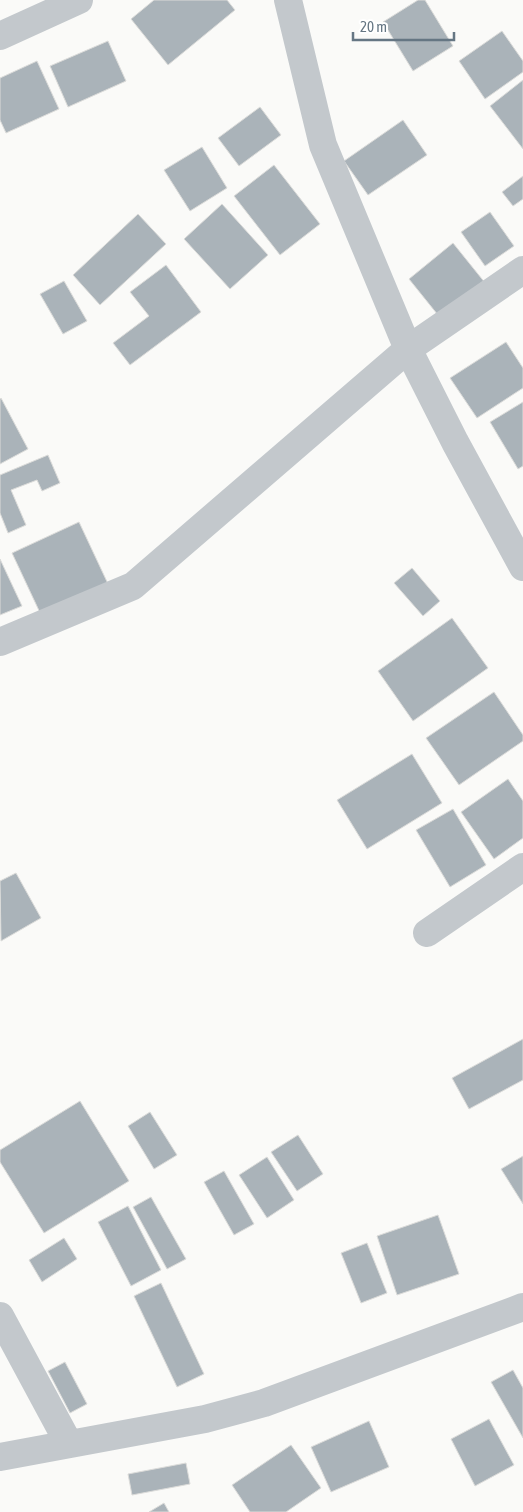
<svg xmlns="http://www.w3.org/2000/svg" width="523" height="1512" viewBox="0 0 523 1512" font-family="'Asap Condensed',sans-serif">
	<rect width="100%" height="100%" fill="#fafaf8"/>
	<path fill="#aab3b9" stroke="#dcdcda" d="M 154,0 L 227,0 L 235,10 L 168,65 L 131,19 Z
		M 418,0 L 425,0 L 453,46 L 413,71 L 383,22 Z
		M 502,31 L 523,61 L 523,72 L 485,99 L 459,61 Z
		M 108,41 L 126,81 L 68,107 L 50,66 Z
		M 37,61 L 59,109 L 6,133 L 0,120 L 0,78 Z
		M 523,80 L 523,149 L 490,106 Z
		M 260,107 L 281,135 L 239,166 L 218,138 Z
		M 403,120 L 427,155 L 368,195 L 344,161 Z
		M 202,147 L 227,188 L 190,211 L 164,170 Z
		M 274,165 L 320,224 L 280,255 L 234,196 Z
		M 523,176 L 523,199 L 513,206 L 502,192 Z
		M 222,204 L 268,255 L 230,289 L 184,239 Z
		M 490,212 L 514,246 L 485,266 L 461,232 Z
		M 138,214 L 166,244 L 100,305 L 73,275 Z
		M 453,243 L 486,284 L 442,320 L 409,279 Z
		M 166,265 L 201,312 L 130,365 L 113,343 L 149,316 L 130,292 Z
		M 64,281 L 87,321 L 63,334 L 40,294 Z
		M 506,342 L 523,368 L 523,388 L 477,418 L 450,378 Z
		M 1,398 L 28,449 L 0,464 L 0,399 Z
		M 523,402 L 523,466 L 518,469 L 490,422 Z
		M 48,455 L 60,483 L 42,491 L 37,480 L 11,490 L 26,525 L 8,533 L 0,513 L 0,475 Z
		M 79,522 L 109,586 L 42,617 L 12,553 Z
		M 0,559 L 22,606 L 0,615 Z
		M 412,568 L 440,601 L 423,616 L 394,583 Z
		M 452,618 L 488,668 L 413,721 L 378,671 Z
		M 494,692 L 523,735 L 523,741 L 459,785 L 426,738 Z
		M 412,754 L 442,803 L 367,849 L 337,800 Z
		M 508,779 L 523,801 L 523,838 L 494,859 L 461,812 Z
		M 453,809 L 486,865 L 450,887 L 416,830 Z
		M 16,873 L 41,918 L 1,941 L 0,881 Z
		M 523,1039 L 523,1080 L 469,1109 L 452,1078 Z
		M 80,1101 L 129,1181 L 44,1233 L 0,1162 L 0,1150 Z
		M 150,1112 L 177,1155 L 154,1169 L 128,1126 Z
		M 298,1135 L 323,1174 L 297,1191 L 271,1152 Z
		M 523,1156 L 523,1204 L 501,1169 Z
		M 267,1157 L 294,1200 L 267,1218 L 239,1175 Z
		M 224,1171 L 254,1224 L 234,1235 L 204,1182 Z
		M 151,1197 L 186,1259 L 167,1269 L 133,1207 Z
		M 128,1206 L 161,1270 L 131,1286 L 98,1222 Z
		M 438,1215 L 459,1274 L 397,1295 L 377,1236 Z
		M 64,1238 L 77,1259 L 42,1282 L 29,1260 Z
		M 367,1243 L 387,1293 L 361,1303 L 341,1253 Z
		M 161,1283 L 204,1374 L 177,1387 L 134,1296 Z
		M 65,1362 L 87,1404 L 70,1413 L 48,1371 Z
		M 513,1370 L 523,1388 L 523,1438 L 491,1382 Z
		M 489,1419 L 514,1465 L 475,1486 L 451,1439 Z
		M 369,1421 L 389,1467 L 331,1492 L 311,1447 Z
		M 291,1445 L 321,1488 L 286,1512 L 250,1512 L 232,1485 Z
		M 186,1463 L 190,1484 L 132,1495 L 128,1474 Z
		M 164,1503 L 169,1512 L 149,1512 Z"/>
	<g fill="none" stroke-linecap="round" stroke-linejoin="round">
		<path stroke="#c3c8cc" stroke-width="28" d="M 288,0 L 323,145 L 408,349 L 455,442 L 523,567
			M 0,36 L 79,0
			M 0,642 L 133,586 L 408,349 L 523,270
			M 427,933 L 523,867
			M 0,1316 L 69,1444
			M 0,1457 L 205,1419 L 264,1403 L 523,1307"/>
	</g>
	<path d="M353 32v8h101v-8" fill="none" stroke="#657683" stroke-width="2.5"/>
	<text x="360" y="32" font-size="15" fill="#657683" stroke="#ffffff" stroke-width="4" paint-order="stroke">20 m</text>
</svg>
